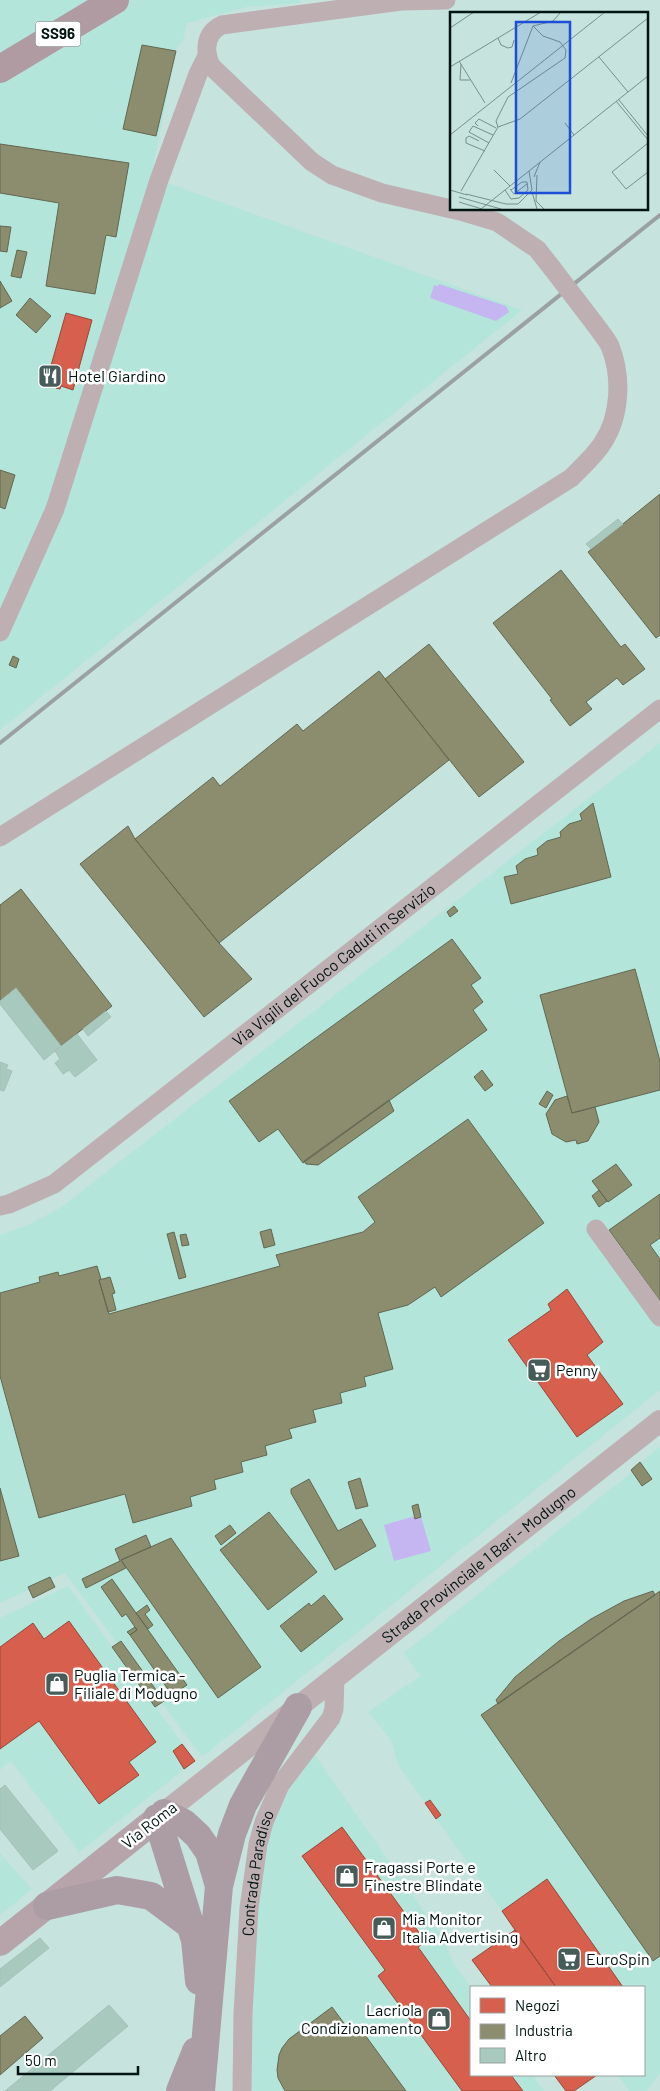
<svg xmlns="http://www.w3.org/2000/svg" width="660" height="2091" viewBox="0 0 660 2091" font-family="Barlow,sans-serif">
	<rect width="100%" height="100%" fill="#c6e3dd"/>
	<path fill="#b4e5db" d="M 0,0 L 300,0 L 299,3 L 247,7 L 187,23 L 183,41 L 177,48 L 151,177 L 522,310 L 0,730 Z
		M 660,743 L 660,1390 L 202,1757 L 65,1573 L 0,1603 L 0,1235 L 30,1224 L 60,1208 Z
		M 660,1447 L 660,2073 L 647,2091 L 629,2091 L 618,2075 L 644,2075 L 644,1987 L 556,1987 L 398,1765 L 391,1740 L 368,1712 L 420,1676 L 404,1653 L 632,1472 L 631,1470 Z
		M 68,1586 L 195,1761 L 79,1852 L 11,1761 L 0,1770 L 0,1618 Z
		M 315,1755 L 444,1940 L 453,1962 L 471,1988 L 471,2075 L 532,2075 L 544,2091 L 250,2091 L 256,1925 L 267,1834 L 287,1789 Z
		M 0,1853 L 32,1889 L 0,1915 Z"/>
	<path fill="#c5b6f2" d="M 439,284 L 506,306 L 509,312 L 496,321 L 430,298 L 434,285 L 438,286 Z
		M 415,1516 L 416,1519 L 421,1517 L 431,1551 L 394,1561 L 384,1525 Z"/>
	<path fill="#d6604d" stroke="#96493b" d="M 66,313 L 92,320 L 73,390 L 61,386 L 60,389 L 56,388 L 56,385 L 42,381 L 45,368 L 50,369 Z
		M 567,1289 L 603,1342 L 587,1355 L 623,1404 L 577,1437 L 508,1340 L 551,1310 L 548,1304 Z
		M 69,1621 L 156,1742 L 129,1762 L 139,1775 L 99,1804 L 39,1721 L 0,1749 L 0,1647 L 33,1623 L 44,1639 Z
		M 182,1744 L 195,1761 L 184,1769 L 173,1751 Z
		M 430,1800 L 441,1815 L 436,1819 L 425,1803 Z
		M 342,1827 L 426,1942 L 418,1947 L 471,2021 L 471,2075 L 511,2075 L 523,2091 L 462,2091 L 378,1976 L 385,1970 L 302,1856 Z
		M 547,1879 L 623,1987 L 556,1987 L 515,1930 L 502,1911 Z
		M 515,1930 L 556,1987 L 492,1987 L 472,1960 Z
		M 554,2075 L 597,2075 L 574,2091 L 566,2091 Z"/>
	<path fill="#8c8c6e" stroke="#626852" d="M 142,45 L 176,51 L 156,136 L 123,129 Z
		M 0,144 L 129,163 L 116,237 L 106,235 L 95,294 L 46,286 L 59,203 L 0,193 Z
		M 0,226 L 11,227 L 7,252 L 0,251 Z
		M 17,250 L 27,252 L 21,278 L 11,276 Z
		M 0,281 L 12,301 L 0,308 Z
		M 30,298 L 51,316 L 36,333 L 16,315 Z
		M 0,470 L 15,475 L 5,509 L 0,507 Z
		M 660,494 L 660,635 L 656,638 L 588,552 Z
		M 561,570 L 621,647 L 625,644 L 645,669 L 623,685 L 617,678 L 586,702 L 592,709 L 570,726 L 550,700 L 552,699 L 493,623 Z
		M 429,644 L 524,762 L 479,797 L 385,679 Z
		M 13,656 L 19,659 L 16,668 L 9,665 Z
		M 379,671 L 449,760 L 219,943 L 135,839 L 213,777 L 220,786 L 297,724 L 303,731 Z
		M 593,803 L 611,877 L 511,904 L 504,877 L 518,874 L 516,866 L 525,859 L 538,855 L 537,849 L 547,841 L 561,837 L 560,832 L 569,824 L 582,820 L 580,814 Z
		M 128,826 L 135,839 L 219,943 L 252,979 L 204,1017 L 80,864 Z
		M 21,889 L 112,1006 L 61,1046 L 16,988 L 0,1001 L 0,905 Z
		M 454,906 L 458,911 L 450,917 L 447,912 Z
		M 452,939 L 481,978 L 471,985 L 483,1002 L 473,1010 L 487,1030 L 303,1163 L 278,1129 L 259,1142 L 229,1101 Z
		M 635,969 L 660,1061 L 660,1090 L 572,1113 L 540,995 Z
		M 482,1070 L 493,1085 L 485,1091 L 474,1077 Z
		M 547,1091 L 553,1095 L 546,1108 L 539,1104 Z
		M 567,1096 L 572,1113 L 595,1107 L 599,1122 L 588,1141 L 577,1144 L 576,1140 L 566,1142 L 552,1134 L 546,1114 L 555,1100 Z
		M 389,1100 L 394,1111 L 318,1165 L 306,1164 L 304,1161 Z
		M 468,1119 L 544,1223 L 441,1297 L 435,1287 L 408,1305 L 378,1313 L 393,1369 L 364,1377 L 366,1386 L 340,1393 L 342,1403 L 313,1410 L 316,1422 L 289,1429 L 292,1438 L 265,1446 L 267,1455 L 241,1462 L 243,1472 L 214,1480 L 216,1489 L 190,1497 L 192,1506 L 133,1523 L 125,1494 L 39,1518 L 0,1376 L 0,1293 L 40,1282 L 39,1277 L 58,1272 L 59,1276 L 97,1266 L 101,1279 L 99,1280 L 109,1314 L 280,1266 L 276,1255 L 363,1232 L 375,1222 L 358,1197 Z
		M 616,1164 L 632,1185 L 608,1202 L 592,1181 Z
		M 599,1190 L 607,1201 L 599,1207 L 592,1196 Z
		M 660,1194 L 660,1238 L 650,1245 L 660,1259 L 660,1301 L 609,1230 Z
		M 271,1229 L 275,1245 L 264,1248 L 260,1232 Z
		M 174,1232 L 186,1277 L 179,1279 L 167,1234 Z
		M 186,1234 L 189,1245 L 182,1246 L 180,1235 Z
		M 110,1277 L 115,1293 L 112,1294 L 116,1310 L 108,1312 L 99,1280 Z
		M 640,1462 L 652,1479 L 642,1486 L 631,1470 Z
		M 360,1478 L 368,1506 L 356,1509 L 348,1482 Z
		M 309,1479 L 338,1531 L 361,1519 L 376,1546 L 335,1570 L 291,1493 L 291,1489 Z
		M 0,1488 L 19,1556 L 0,1561 Z
		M 418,1504 L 421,1517 L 415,1519 L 412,1506 Z
		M 269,1512 L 317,1572 L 268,1610 L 220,1550 Z
		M 230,1525 L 236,1533 L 221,1545 L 215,1536 Z
		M 146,1535 L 151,1547 L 121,1560 L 126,1568 L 86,1588 L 82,1579 L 120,1561 L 115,1549 Z
		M 171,1538 L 261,1667 L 218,1698 L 121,1560 Z
		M 50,1577 L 55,1587 L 33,1598 L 28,1587 Z
		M 112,1579 L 187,1685 L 172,1695 L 130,1635 L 137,1630 L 126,1614 L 122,1617 L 101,1587 Z
		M 653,1591 L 655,1595 L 498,1704 L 496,1700 L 515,1677 L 559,1641 L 591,1619 L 624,1601 Z
		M 660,1591 L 660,1956 L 653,1961 L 481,1715 Z
		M 324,1595 L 343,1619 L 301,1652 L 280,1626 L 309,1603 L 311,1606 Z
		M 147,1605 L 150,1610 L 145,1614 L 153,1625 L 148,1629 L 136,1613 Z
		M 135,1627 L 137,1630 L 130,1635 L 127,1632 Z
		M 121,1641 L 164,1701 L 155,1707 L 112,1647 Z
		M 332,2007 L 349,2030 L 357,2024 L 406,2091 L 285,2091 L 278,2078 L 277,2070 L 279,2055 L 282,2048 L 289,2039 Z
		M 25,2016 L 43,2038 L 0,2075 L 0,2036 Z"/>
	<path fill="#a8cabe" stroke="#a9beb7" d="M 618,519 L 623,524 L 591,549 L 586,544 Z
		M 16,988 L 61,1046 L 44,1060 L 0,1004 L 0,1001 Z
		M 106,1011 L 111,1017 L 88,1036 L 83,1029 Z
		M 77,1034 L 97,1060 L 75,1077 L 69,1070 L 63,1074 L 55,1063 L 60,1059 L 55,1051 Z
		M 0,1062 L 8,1065 L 6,1069 L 12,1071 L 4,1091 L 0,1090 Z
		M 5,1785 L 58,1851 L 33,1870 L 0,1829 L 0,1789 Z
		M 40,1938 L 49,1948 L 0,1987 L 0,1969 Z
		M 109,2005 L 128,2026 L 50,2091 L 5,2091 Z"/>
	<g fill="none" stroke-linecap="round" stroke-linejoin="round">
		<g stroke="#beafb3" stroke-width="19">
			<path d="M 446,0 L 401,1 L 222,25 C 205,33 204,50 211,66 L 312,162 L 332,175 L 382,193 L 460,211 L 497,222 L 537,249 L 552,268"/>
			<path d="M 0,632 L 55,509 L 159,180 L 198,74 L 207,56"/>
			<path d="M 0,837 L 571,478 C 582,467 594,456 602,444 C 621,416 622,376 610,346 C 606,338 599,330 594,323"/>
			<path id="s1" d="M 0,1206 L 9,1204 L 54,1184 L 660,709"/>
			<path d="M 596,1229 L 660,1317"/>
			<path id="s2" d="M 242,2091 L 243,2014 L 249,1908 L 258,1844 L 264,1822 L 280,1785 L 331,1718 L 334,1709 L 335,1677"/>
		</g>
		<path stroke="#beafb3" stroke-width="22" id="s3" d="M 164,1813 L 660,1421"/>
		<path stroke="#b7a4aa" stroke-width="26" d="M 0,1943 L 164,1813"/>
		<path stroke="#b09ba2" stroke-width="28" d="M 0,69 L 115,0"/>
		<path stroke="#ac9ca4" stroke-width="28" d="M 164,1813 L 184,1823 L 198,1836 L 209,1852 L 219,1886 L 201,2091
			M 157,1818 L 195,1940 L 199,1981
			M 219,1886 L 232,1834 L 243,1805 L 298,1707
			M 47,1906 L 117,1890 L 151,1896 L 190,1925
			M 180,2091 L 196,2051"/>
		<path stroke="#9ba0a0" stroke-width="4" d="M 0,743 L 660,215"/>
		<path stroke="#beafb3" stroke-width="19" d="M 552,268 L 594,323"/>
	</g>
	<defs>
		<g id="restaurant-square" transform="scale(1.25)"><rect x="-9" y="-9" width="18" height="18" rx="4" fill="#465c58" stroke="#fff"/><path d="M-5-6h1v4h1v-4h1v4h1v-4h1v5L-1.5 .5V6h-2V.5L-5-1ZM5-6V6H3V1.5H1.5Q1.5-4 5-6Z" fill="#fff"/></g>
		<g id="supermarket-square" transform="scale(1.25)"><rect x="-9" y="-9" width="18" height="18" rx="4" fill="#465c58" stroke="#fff"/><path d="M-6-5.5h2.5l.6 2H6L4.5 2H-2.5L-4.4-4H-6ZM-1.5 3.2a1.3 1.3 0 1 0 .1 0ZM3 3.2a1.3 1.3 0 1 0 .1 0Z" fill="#fff"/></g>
		<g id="shop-square" transform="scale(1.25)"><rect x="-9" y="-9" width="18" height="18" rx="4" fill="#465c58" stroke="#fff"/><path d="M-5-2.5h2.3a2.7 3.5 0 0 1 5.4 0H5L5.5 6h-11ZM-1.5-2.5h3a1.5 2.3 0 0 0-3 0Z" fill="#fff"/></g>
	</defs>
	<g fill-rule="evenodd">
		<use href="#restaurant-square" x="50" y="376"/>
		<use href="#supermarket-square" x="539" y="1370"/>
		<use href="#shop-square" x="57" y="1684"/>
		<use href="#shop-square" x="347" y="1876"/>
		<use href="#shop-square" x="384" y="1928"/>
		<use href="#supermarket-square" x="569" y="1959"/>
		<use href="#shop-square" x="439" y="2019"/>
	</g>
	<g text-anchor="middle" stroke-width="5" stroke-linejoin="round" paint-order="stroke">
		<rect fill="#fff" stroke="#4d5a58" stroke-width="1" x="35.5" y="21.5" width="45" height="25" rx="4"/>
		<g font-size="15" font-weight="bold" fill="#011411">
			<text x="58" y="39">SS96</text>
		</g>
		<g font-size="16" fill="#011411" stroke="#fff" text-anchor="start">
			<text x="68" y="382">Hotel Giardino</text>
			<text x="556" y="1376">Penny</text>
			<text x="74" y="1681">Puglia Termica -<tspan x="74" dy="18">Filiale di Modugno</tspan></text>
			<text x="364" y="1873">Fragassi Porte e<tspan x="364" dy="18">Finestre Blindate</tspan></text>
			<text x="402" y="1925">Mia Monitor<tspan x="402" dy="18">Italia Advertising</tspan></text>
			<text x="586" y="1965">EuroSpin</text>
			<text x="422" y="2016" text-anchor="end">Lacriola<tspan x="422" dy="18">Condizionamento</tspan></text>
		</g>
		<g font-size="16" fill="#011411" stroke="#fff">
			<text dy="6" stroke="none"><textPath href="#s1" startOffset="414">Via Vigili del Fuoco Caduti in Servizio</textPath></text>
			<text dy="6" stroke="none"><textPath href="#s3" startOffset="401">Strada Provinciale 1 Bari - Modugno</textPath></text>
			<text transform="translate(149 1825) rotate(-38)" y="6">Via Roma</text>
			<text dy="6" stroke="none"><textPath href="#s2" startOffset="219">Contrada Paradiso</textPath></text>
		</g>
	</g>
	<g transform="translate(450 12)">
		<rect width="198" height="198" fill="#c6e3dd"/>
		<path fill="none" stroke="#77908b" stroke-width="1" d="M 0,16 L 24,0M 48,26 L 51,33 L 58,36 L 62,35 L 64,28M 149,45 L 178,80M 9,49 L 35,91M 11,52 L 10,68 L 20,68M 0,55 L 91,0M 61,71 L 83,14M 169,88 L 198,124M 166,89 L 198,128M 115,111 L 124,123M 28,114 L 25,111 L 29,107 L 46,116M 48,115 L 46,109 L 58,85 L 115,46 L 116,38 L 110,30 L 93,24 L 83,14 L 103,9 L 111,0M 0,123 L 155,0M 29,129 L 19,124 L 16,126 L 16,131 L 35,139M 39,131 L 19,120 L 23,114 L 43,123M 198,131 L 162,160 L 176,177 L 198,160M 44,158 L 60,174M 79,159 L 198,64M 87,163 L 86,189 L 94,197M 84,165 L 90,150M 60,177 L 64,182 L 77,172M 0,178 L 17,183M 55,178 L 61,187 L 69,186 L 78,178 L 77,170 L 72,170 L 61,178M 11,179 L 48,115 L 70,107 L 198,6M 82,180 L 87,197M 16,182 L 56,192 L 68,192 L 82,178 L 79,159M 9,185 L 51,197M 9,190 L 32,197M 31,197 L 79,159"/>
		<path fill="#1d4ed8" fill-opacity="0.15" stroke="#1d4ed8" stroke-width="2.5" d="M 66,10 L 120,10 L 120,181 L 66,181 Z"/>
		<rect width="198" height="198" fill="none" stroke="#011411" stroke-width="2.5"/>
	</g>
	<rect x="470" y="1986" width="175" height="90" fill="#ffffff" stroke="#99a1a0"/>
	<rect x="480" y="1998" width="25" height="15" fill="#d6604d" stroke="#99a1a0"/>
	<text x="515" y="2011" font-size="15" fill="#011411">Negozi</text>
	<rect x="480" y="2024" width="25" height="15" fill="#8c8c6e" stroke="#99a1a0"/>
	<text x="515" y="2036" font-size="15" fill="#011411">Industria</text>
	<rect x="480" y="2048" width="25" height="15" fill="#a8cabe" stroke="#99a1a0"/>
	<text x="515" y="2061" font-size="15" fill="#011411">Altro</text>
	<path d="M18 2066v8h120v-8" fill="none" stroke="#011411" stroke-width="2.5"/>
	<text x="25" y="2066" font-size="15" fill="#011411" stroke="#ffffff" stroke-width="4" paint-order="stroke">50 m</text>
</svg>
